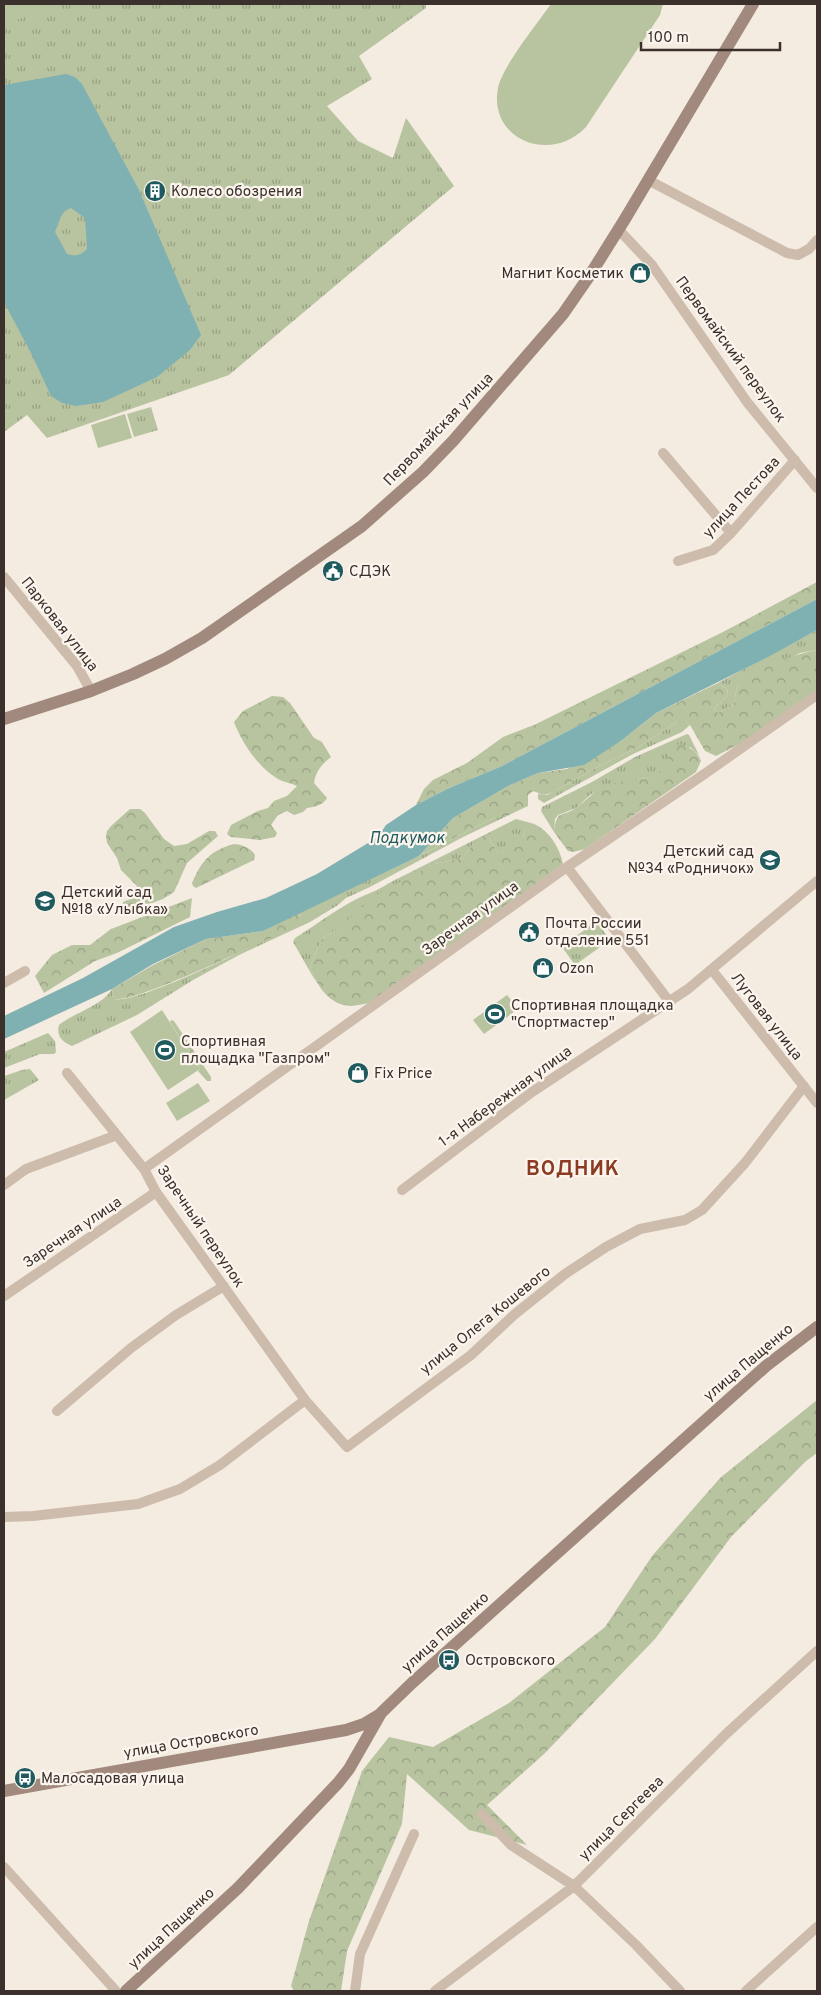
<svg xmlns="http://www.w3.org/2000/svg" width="821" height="1995" viewBox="0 0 821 1995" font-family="Overpass,sans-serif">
	<defs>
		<pattern id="grass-tufts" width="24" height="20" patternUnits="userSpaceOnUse" patternTransform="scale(1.25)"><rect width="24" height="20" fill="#b8c4a0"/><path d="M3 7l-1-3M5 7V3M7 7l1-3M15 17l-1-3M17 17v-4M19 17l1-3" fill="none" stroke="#97a083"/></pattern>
		<pattern id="forest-crowns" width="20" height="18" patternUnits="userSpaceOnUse" patternTransform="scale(1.25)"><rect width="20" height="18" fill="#b8c4a0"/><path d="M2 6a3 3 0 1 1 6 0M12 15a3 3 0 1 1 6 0" fill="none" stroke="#97a083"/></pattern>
	</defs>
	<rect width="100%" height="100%" fill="#f4ebe1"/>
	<path fill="url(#grass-tufts)" d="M 4,4 L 426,4 L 426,8 L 359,56 L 372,79 L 327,106 L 358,141 L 393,158 L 406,118 L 454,186 L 229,375 L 47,438 L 27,415 L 4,432 Z
		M 151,407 L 158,430 L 134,437 L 127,414 Z
		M 817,630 L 817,650 L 800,653 L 737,686 L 734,704 L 718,713 L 714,709 L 728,695 L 727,689 L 718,683 Z
		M 678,721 L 685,721 L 690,725 L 682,732 L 633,754 L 544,803 L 538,799 L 538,794 L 547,795 L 553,792 L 601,765 L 637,748 Z
		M 687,734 L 689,735 L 699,755 L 690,747 L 668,763 L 655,776 L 606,786 L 590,795 L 576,808 L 558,815 L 555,819 L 554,832 L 541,811 L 542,807 L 592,782 L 635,757 Z
		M 495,817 L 505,817 L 463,837 L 370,887 L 346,898 L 338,905 L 310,922 L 239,955 L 193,980 L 137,1015 L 72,1046 C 63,1042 56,1037 59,1025 C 75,1012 102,1006 112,989 L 114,999 C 132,1004 223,961 244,950 C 263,941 282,928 301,917 L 298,912 L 419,856 Z
		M 516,819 L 531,823 L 526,827 L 523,838 L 503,853 L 498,853 L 489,838 L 473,844 L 463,858 L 434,864 L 322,939 L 310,967 L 316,982 L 293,942 L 295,938 C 313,927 331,913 351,902 C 363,895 378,891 389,883 Z
		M 596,921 L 610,940 L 575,965 L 562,947 Z
		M 48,1033 L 55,1041 L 56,1052 L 54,1054 L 40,1054 L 4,1068 L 4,1052 Z
		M 30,1069 L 39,1080 L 4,1100 L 4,1076 L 22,1070 Z"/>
	<path fill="url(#forest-crowns)" d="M 817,582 L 817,599 L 502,766 L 447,789 L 416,805 L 424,789 L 433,780 L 467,763 L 503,737 L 534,725 L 723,632 Z
		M 817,650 L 817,692 L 751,738 L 716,756 L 705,751 L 690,725 L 685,721 L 678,721 L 637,748 L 601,765 L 553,792 C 542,797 542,794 533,791 L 528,795 L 528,806 L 505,817 L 495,817 L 419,856 L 453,818 L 510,785 L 538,773 L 567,769 L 622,740 L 656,713 L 718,683 L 727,689 L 728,695 L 714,709 L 718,713 L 734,704 L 737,686 C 760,668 789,655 817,650 Z
		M 272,696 L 283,697 L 290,703 L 314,738 L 322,742 L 331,757 C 321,765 316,771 314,783 L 327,798 C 323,805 315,807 307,808 L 303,812 L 294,815 L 287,811 L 278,815 L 271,825 L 277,833 L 275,837 L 260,840 L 231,837 L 227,834 L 231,825 L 258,811 L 268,808 L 274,801 L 287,796 L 297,786 C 291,783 283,782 278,779 C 258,767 242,743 234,722 L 243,711 Z
		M 679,744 C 689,747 697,750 701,761 L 696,772 L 585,849 L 573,852 L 568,851 L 554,832 C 557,807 562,819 577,807 C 587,800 594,791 605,786 C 631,775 664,788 669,751 Z
		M 130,809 L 140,809 L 145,813 L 164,839 L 174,846 L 187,844 L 209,831 L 215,831 L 218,836 L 187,863 L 174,892 L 163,899 L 152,903 L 140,905 L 128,909 L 122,909 L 123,902 L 135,897 L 137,886 L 121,870 L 117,858 L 107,843 L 106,837 L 107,831 L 111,826 Z
		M 531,823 C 548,828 560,848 563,864 L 371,1003 C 365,1003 357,1006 351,1006 C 329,1005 317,986 310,967 L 322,939 L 337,929 L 379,893 L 434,864 L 463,858 L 473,844 L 483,836 L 489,838 L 498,853 L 503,853 L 507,849 L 507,842 L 523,838 L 526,826 Z
		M 234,844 C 241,844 251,848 255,855 L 254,860 L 196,888 L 193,886 L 192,883 C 202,861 209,851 234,844 Z
		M 192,898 L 190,917 L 117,953 L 95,961 L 44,993 L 35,976 L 52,955 L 72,945 L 90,945 L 111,929 Z
		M 298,912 L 301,917 L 298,922 L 288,930 C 261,942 135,1004 114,999 L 112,989 L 153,965 L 206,939 L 263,931 Z
		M 171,1020 L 174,1021 L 211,1077 L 211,1081 L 207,1081 L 198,1071 L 200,1069 L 170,1022 Z
		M 817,1400 L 817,1453 L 806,1461 L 731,1537 L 655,1639 L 544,1754 L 487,1805 L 527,1845 L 469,1830 L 407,1774 L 402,1824 L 347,1951 L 341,1991 L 294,1991 L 291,1986 L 309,1921 L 362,1771 L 389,1737 L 433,1747 L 509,1703 L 605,1627 L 652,1556 L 720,1478 Z"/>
	<path fill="#b8c4a0" d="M 4,4 L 52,4 L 4,26 Z
		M 551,4 L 663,4 L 660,15 L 586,127 C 550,165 488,139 498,88 C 502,67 537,24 551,4 Z
		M 125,414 L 132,438 L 98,448 L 91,425 Z
		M 507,995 L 518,1009 L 484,1034 L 473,1020 Z
		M 162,1010 L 200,1069 L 168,1090 L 130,1032 Z
		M 198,1083 L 210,1101 L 177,1121 L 166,1103 Z"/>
	<path fill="#7fb0b2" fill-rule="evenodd" d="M 66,74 L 75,77 L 82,84 L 139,190 L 201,335 L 190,350 L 157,377 L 103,402 L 76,406 L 62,403 L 51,396 L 32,355 L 4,302 L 4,85 ZM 71,208 L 85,218 L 87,249 C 81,255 76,257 67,254 L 55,232 C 60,222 60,211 71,208 Z
		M 817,599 L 817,630 L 768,657 L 656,713 L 622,740 L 584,765 L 538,773 L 510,785 L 453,818 L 419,856 L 263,931 L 206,939 L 153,964 L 112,989 L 4,1039 L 4,1016 L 83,978 L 174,927 L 217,912 L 266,898 L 317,874 L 378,837 L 386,825 L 416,805 L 447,789 L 502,766 Z"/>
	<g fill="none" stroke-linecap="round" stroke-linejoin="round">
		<path stroke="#cdbbac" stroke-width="10" d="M 648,180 L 787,253 L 798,255 L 809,249 L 817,240
			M 618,229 L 652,265 L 747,402 L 817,488
			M 663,453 L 731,533
			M 678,561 L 713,550 L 731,533 L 795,460
			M 4,577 L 77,666 L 91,691
			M 567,867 L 669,1001
			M 712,970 L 817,1103
			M 4,983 L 25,971
			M 67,1073 L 144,1169 L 156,1192 L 305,1400
			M 144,1169 L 567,867 L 703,775 L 817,695
			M 4,1185 L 26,1169 L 117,1135
			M 402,1190 L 532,1092 L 688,989 L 817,881
			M 4,1296 L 156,1192
			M 57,1411 L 131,1348 L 176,1315 L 224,1286
			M 4,1517 L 33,1516 L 138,1504 L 180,1489 L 220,1465 L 305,1400 L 347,1447 L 471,1355 L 515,1314 L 565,1274 L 606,1247 L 640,1229 L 685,1220 L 702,1210 L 745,1163 L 804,1086
			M 482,1814 L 511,1845 L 574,1886 L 636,1945 L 680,1991
			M 4,1867 L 116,1991
			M 355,1991 L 360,1954 L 414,1834
			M 435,1991 L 574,1886 L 726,1734 L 817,1651
			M 746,1991 L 817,1927"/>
		<path stroke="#a18a7d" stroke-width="12" d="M 4,719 L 91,691 L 133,674 L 165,659 L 202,638 L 362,526 L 423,472 L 453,441 L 563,314 L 590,275 L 625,219 L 753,4
			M 4,1791 L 346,1730 L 364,1724 L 379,1715
			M 126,1991 L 238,1888 L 338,1783 L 349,1769 L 381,1713 L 412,1683 L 766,1366 L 817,1327"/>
	</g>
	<defs>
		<g id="building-disc" transform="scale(1.125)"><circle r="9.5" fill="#1f5a5e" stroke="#fbf5ee"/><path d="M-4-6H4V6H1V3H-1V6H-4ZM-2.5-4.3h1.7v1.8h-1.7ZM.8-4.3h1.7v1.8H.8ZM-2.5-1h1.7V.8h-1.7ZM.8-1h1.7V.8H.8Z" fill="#fff"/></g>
		<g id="shop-disc" transform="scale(1.125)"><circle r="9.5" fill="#1f5a5e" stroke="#fbf5ee"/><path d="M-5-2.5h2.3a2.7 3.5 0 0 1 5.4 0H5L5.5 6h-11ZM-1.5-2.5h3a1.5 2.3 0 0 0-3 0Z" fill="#fff"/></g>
		<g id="civic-disc" transform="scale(1.125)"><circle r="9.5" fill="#1f5a5e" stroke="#fbf5ee"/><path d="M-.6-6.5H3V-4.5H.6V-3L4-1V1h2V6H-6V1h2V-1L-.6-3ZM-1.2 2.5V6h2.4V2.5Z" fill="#fff"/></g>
		<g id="school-disc" transform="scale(1.125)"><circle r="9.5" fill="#1f5a5e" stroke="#fbf5ee"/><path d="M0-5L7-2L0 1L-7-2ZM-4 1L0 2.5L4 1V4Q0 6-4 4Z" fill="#fff"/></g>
		<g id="stadium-disc" transform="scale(1.125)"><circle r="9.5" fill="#1f5a5e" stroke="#fbf5ee"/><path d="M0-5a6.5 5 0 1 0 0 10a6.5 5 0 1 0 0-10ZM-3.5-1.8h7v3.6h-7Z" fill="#fff"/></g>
		<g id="bus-disc" transform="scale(1.125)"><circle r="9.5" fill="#1f5a5e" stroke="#fbf5ee"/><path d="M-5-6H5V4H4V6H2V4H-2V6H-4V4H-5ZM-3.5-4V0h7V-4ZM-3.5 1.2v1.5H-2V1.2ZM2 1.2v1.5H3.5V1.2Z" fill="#fff"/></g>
	</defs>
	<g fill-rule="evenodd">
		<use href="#building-disc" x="155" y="191"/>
		<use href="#shop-disc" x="640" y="273"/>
		<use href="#civic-disc" x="333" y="571"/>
		<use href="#school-disc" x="770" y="860"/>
		<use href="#school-disc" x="45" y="901"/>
		<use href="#civic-disc" x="529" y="932"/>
		<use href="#shop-disc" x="543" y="968"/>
		<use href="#stadium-disc" x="495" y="1014"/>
		<use href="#stadium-disc" x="165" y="1050"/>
		<use href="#shop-disc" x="358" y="1073"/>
		<use href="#bus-disc" x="449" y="1660"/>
		<use href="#bus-disc" x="25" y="1778"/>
	</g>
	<g text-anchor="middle" stroke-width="4.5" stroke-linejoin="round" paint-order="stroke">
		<g font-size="15" fill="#3b302b" stroke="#fbf5ee" text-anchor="start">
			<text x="171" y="196">Колесо обозрения</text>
			<text x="624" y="278" text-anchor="end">Магнит Косметик</text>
			<text x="349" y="576">СДЭК</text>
			<text x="754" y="856" text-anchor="end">Детский сад<tspan x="754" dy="17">№34 «Родничок»</tspan></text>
			<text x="61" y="897">Детский сад<tspan x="61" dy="17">№18 «Улыбка»</tspan></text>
			<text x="545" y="928">Почта России<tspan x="545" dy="17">отделение 551</tspan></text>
			<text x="559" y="973">Ozon</text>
			<text x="511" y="1010">Спортивная площадка<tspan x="511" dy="17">"Спортмастер"</tspan></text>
			<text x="181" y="1046">Спортивная<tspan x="181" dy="17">площадка "Газпром"</tspan></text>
			<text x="374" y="1078">Fix Price</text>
			<text x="465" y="1665">Островского</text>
			<text x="41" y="1783">Малосадовая улица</text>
		</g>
		<g font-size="15" fill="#3b302b" stroke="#fbf5ee">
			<text transform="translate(731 349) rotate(54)" y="5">Первомайский переулок</text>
			<text transform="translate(438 429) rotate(-46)" y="5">Первомайская улица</text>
			<text transform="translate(741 497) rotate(-47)" y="5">улица Пестова</text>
			<text transform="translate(60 624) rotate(52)" y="5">Парковая улица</text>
			<text transform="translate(470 918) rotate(-36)" y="5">Заречная улица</text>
			<text transform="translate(767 1016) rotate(52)" y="5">Луговая улица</text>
			<text transform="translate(505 1096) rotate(-36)" y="5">1-я Набережная улица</text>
			<text transform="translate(201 1226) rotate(56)" y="5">Заречный переулок</text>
			<text transform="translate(72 1232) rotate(-34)" y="5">Заречная улица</text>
			<text transform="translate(485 1320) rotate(-39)" y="5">улица Олега Кошевого</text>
			<text transform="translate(748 1362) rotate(-40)" y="5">улица Пащенко</text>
			<text transform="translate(445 1632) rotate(-42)" y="5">улица Пащенко</text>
			<text transform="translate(191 1741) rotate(-10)" y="5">улица Островского</text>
			<text transform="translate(621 1818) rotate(-45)" y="5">улица Сергеева</text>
			<text transform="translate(171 1928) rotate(-43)" y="5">улица Пащенко</text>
		</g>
		<g font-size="16" font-style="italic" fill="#1f5a5e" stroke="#fbf5ee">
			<text x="407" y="843">Подкумок</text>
		</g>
		<g font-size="20" font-weight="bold" letter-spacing="1" fill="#8c3b22" stroke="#fbf5ee">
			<text x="573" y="1175">ВОДНИК</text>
		</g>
	</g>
	<rect width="821" height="1995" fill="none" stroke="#3b302b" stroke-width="10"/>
	<path d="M641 42v8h139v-8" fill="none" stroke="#3b302b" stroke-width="2.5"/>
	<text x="648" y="42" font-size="15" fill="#3b302b" stroke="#fbf5ee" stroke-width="4" paint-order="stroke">100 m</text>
</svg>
